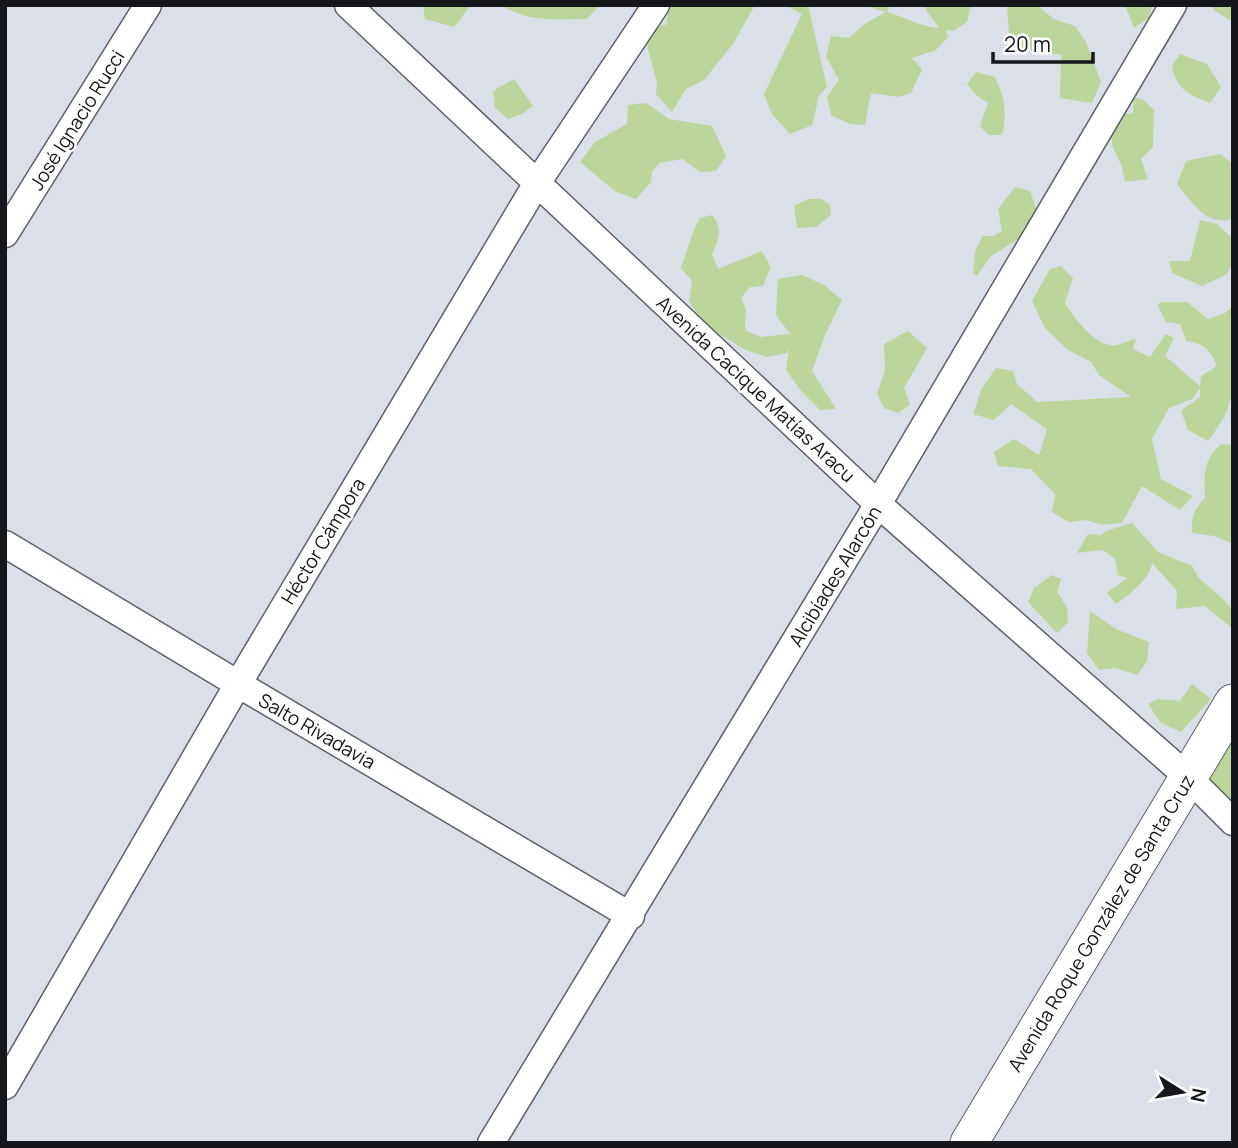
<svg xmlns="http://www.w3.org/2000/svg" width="1238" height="1148" viewBox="0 0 1238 1148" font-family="Manrope,sans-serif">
	<rect width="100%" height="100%" fill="#dbe0e8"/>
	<path fill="#bbd59b" d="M 423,5 L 471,5 L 454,27 L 425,19 Z
		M 502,5 L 600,5 L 587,19 C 557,19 527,23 502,5 Z
		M 666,5 L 755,5 L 733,44 L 704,80 L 686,89 L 672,112 L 656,94 L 657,83 L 642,27 L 666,25 L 668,12 Z
		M 785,5 L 808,5 L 827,87 L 819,96 L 812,125 L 790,134 L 772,114 L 764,94 L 802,14 Z
		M 863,5 L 890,5 L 887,12 C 905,17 921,27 939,28 L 926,10 L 925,5 L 971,5 L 967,22 L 953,31 L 946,30 L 948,37 L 936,50 L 912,58 L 922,69 L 911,93 L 898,97 L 871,93 L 865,125 L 850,124 L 831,115 L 827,97 L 839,80 L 826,57 L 831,36 L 849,38 L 866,23 L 886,12 Z
		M 1007,5 L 1040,5 L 1040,8 L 1054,19 L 1075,26 L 1086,42 L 1101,82 L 1092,103 L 1060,98 L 1061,55 L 1022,48 L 1009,35 Z
		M 1125,5 L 1152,5 L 1149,18 L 1134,28 Z
		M 1212,5 L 1233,5 L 1233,22 L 1215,11 Z
		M 1180,54 L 1207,64 L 1221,87 L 1210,103 C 1189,94 1177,91 1172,66 Z
		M 976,72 L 995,77 C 1005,98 1007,113 1002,135 L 989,135 L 980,126 L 988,103 L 977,96 L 967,84 Z
		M 514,79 L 533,106 L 522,114 L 508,119 L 495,108 L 493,91 Z
		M 1134,98 L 1142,99 L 1154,110 L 1153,147 L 1141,159 L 1148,179 L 1125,182 L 1122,167 L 1112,145 L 1110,123 L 1119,115 L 1133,113 Z
		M 646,103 L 669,119 L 712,126 L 726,156 L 716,171 L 700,172 L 683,159 L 659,163 L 652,172 L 651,182 L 636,199 L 616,192 L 580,162 L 595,142 L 627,124 L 628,105 Z
		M 1220,154 L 1233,164 L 1233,218 C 1208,229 1191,201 1177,184 L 1186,161 Z
		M 1015,187 L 1030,191 L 1038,214 L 1023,236 L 991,256 L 977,276 L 973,273 L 975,252 L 982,236 L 994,236 L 1002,231 L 998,209 Z
		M 808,199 L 821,199 L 830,205 L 831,215 L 816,227 L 797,228 L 794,206 Z
		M 712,215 C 723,229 719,240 712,254 L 718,269 L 762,251 L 771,267 L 763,286 L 750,287 L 741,298 L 746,309 L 745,330 L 760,337 L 790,334 L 776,315 L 778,279 L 802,275 L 824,285 L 842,300 L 825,335 L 812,371 L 836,409 L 820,410 L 801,391 L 786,370 L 789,348 L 787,353 L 767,357 L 748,351 L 705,326 L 689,301 L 692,281 L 681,268 L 693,232 L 700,218 Z
		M 1200,220 L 1217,224 L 1233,239 L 1233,261 L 1227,274 L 1202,286 L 1172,273 L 1169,261 L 1190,261 Z
		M 1061,266 L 1073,278 L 1065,303 C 1075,318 1090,340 1109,345 C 1116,347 1128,341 1136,339 L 1133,349 L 1150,357 L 1166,334 L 1174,338 L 1165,356 L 1200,386 L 1201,376 L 1217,366 C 1210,350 1204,343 1186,341 L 1180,324 L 1166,322 L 1158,306 L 1160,302 L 1187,302 L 1208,319 L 1225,313 L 1233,305 C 1233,338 1238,377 1228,408 C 1224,420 1215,431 1208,441 L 1188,430 L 1181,411 L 1200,397 L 1200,388 L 1192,399 L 1169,408 L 1152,439 L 1161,479 L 1193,496 L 1180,510 L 1142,486 L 1122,523 L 1102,525 L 1086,520 L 1069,522 L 1052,512 L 1055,494 L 1031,469 L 998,466 L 994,452 L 1014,439 L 1039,455 L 1047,429 L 1011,404 L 994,420 L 973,414 L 982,388 L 996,368 L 1013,371 L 1017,384 L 1037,402 L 1131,397 L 1099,375 L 1091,362 L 1068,350 L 1045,328 L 1032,301 L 1050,269 Z
		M 908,331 L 927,348 L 904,388 L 910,405 L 898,413 L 884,408 L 877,394 L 885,370 L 884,344 Z
		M 1221,444 L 1233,445 L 1233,544 L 1214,536 L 1192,533 C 1191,518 1194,509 1205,498 C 1204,474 1203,460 1221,444 Z
		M 1132,523 L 1158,552 L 1192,566 L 1198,577 L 1225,601 L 1233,611 L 1233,629 L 1205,606 L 1176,609 L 1177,591 L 1152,563 C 1149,580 1131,593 1116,604 L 1107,593 L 1127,578 L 1118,575 L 1115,559 L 1103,550 L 1077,553 L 1088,534 L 1101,535 L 1106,531 Z
		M 1052,575 L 1061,579 L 1057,592 L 1067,607 L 1068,622 L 1057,633 L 1028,602 L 1034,588 Z
		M 1090,611 L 1116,629 L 1149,642 L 1147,661 L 1137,675 L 1115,668 L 1099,670 L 1087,653 Z
		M 1192,684 L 1211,699 L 1181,732 L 1161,723 L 1148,704 L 1158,699 L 1180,701 Z
		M 1233,715 L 1233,818 L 1195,765 Z"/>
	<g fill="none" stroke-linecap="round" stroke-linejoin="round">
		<g stroke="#5c6168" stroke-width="29">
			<path id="minor" d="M 348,5 L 878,504 L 1189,778 L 1233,822
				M 5,234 L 148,5
				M 5,544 L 238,684 L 631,916
				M 5,1086 L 238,684 L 537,183 L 656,5
				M 491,1143 L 878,504 L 1173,5"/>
		</g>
		<g stroke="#5c6168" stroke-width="39">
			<path id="secondary" d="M 969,1143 L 1233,703"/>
		</g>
		<use href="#minor" stroke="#fff" stroke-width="26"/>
		<use href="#secondary" stroke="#fff" stroke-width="37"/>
	</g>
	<g text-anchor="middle" stroke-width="5" stroke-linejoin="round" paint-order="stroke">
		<g font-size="19" fill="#15171a" stroke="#fff">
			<text transform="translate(77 120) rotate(-58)" y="7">José Ignacio Rucci</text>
			<text transform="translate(756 389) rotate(43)" y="7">Avenida Cacique Matías Aracu</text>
			<text transform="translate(323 541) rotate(-59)" y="7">Héctor Cámpora</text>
			<text transform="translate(835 576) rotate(-59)" y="7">Alcibíades Alarcón</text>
			<text transform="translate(317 731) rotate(30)" y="7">Salto Rivadavia</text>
			<text transform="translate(1101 923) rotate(-59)" y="7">Avenida Roque González de Santa Cruz</text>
		</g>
	</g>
	<rect width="1238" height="1148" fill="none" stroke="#15171a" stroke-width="14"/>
	<g transform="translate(1182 1092) rotate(101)" stroke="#ffffff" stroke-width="5" paint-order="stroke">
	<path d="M0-5L12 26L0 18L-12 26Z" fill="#15171a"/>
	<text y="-10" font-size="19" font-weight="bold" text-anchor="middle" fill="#15171a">N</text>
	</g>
	<path d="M993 52v10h100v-10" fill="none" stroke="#15171a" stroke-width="3.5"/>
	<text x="1004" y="52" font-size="21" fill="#15171a" stroke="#ffffff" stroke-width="5" paint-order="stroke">20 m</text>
</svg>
